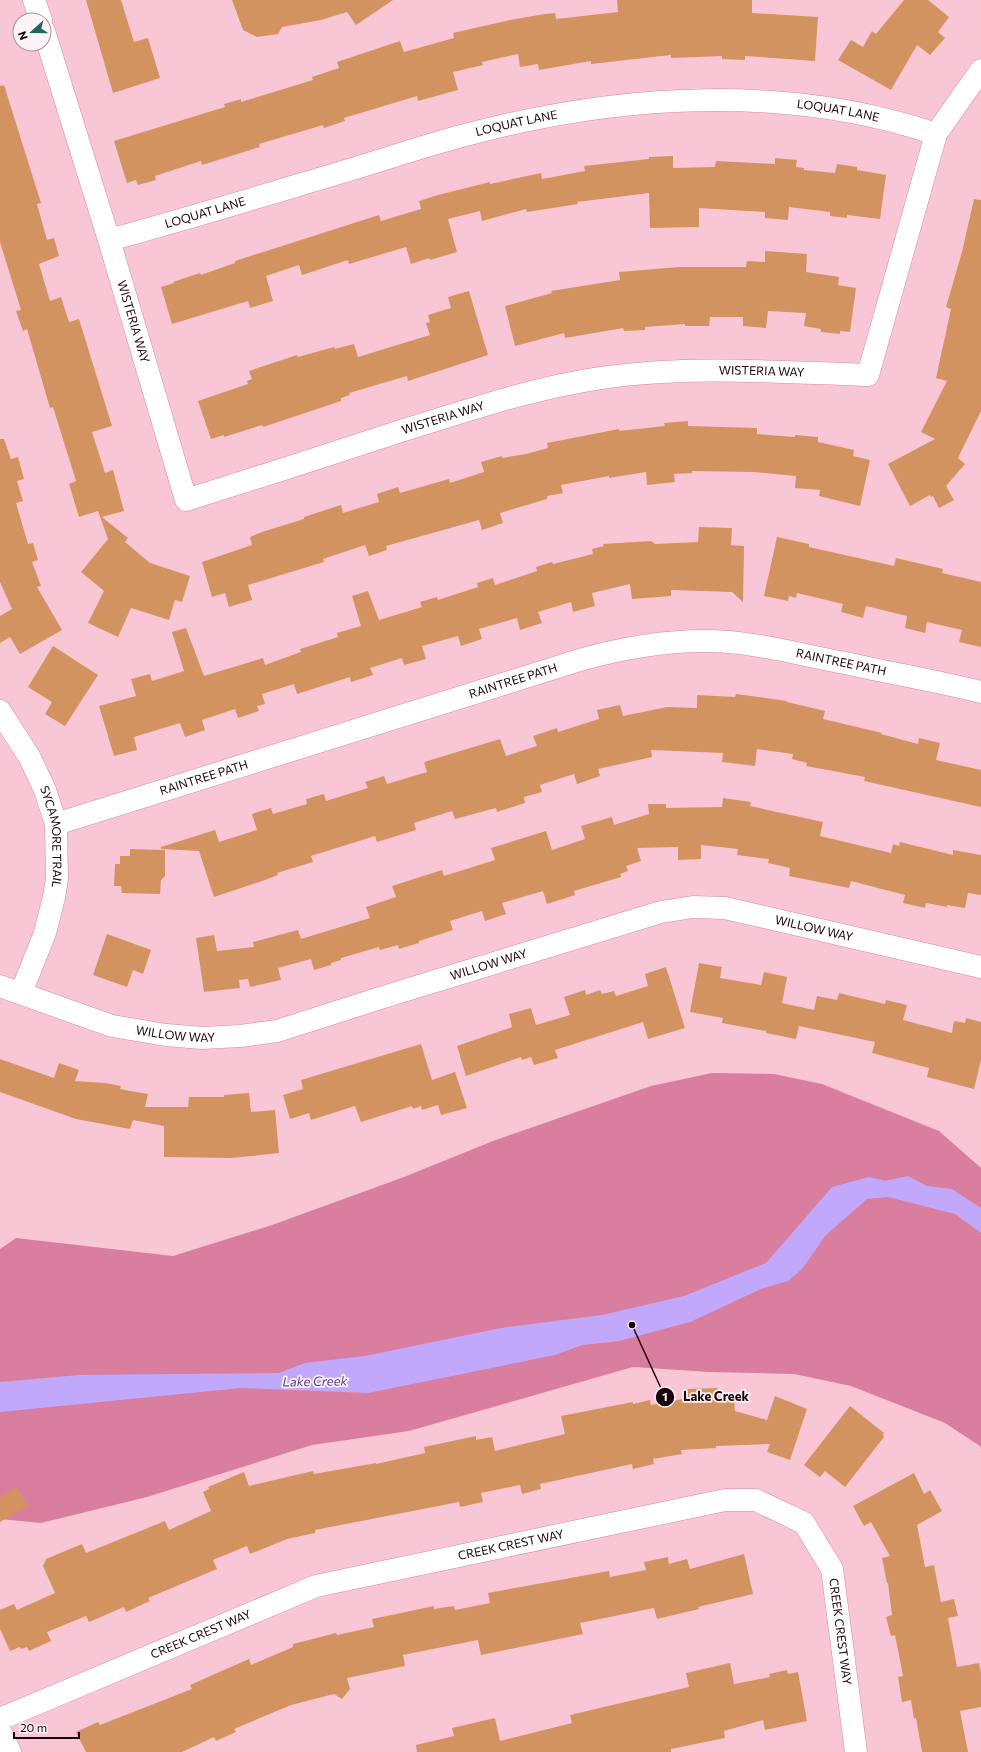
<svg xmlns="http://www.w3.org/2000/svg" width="981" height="1752" viewBox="0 0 981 1752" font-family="Commissioner,sans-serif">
	<rect width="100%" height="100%" fill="#f9c6d5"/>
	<path fill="#d97e9e" d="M 712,1073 L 774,1074 L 822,1084 L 939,1131 L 981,1168 L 981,1449 L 980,1446 L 945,1423 L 851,1386 L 794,1374 L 710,1372 L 633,1367 L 409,1431 L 312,1445 L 147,1497 L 41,1523 L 0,1519 L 0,1249 L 16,1238 L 173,1256 L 272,1225 L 404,1177 L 493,1141 L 651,1086 Z"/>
	<path fill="#c1a8fb" d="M 908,1176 L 927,1186 L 952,1189 L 981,1208 L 981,1233 L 955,1214 L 888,1197 L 867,1199 L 826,1235 L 802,1269 L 788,1281 L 761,1289 L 690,1322 L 619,1341 L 582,1345 L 555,1355 L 368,1393 L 241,1388 L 0,1412 L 0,1382 L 79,1375 L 279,1373 L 305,1363 L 365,1356 L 501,1328 L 602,1315 L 684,1296 L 766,1263 L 832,1187 L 869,1177 L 885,1181 Z"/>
	<path fill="#d39361" d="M 86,0 L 121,0 L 134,42 L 148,38 L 160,78 L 113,93 Z
		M 232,0 L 393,0 L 356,25 L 347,12 L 321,20 L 282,27 L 278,34 L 257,37 L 243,30 Z
		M 617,0 L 752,0 L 752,13 L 818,17 L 815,61 L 745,56 L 745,60 L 722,59 L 722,56 L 671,58 L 671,55 L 591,64 L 591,61 L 539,70 L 538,64 L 520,67 L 518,54 L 482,62 L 483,65 L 453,72 L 458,90 L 418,101 L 417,96 L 344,118 L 345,121 L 324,128 L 323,125 L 259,144 L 260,147 L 202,165 L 201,161 L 155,176 L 156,180 L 138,185 L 136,180 L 127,183 L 114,141 L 225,107 L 224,104 L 241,99 L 241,102 L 313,80 L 312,77 L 339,68 L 337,62 L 400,41 L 404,52 L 454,38 L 453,33 L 510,20 L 545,14 L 555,13 L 556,19 L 618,12 Z
		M 904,0 L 928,0 L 949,17 L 938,32 L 945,38 L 930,55 L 917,45 L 891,90 L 838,60 L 851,40 L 863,47 L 872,31 L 876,34 Z
		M 4,85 L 41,203 L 37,204 L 47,240 L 54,238 L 59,256 L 39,264 L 50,301 L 61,297 L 69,322 L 79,319 L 112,426 L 92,432 L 105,473 L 113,470 L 124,511 L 102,517 L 128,538 L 125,542 L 150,563 L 190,576 L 182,602 L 175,600 L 169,620 L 131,608 L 118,637 L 88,623 L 104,591 L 81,572 L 108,539 L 98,511 L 79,517 L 69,484 L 76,481 L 53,407 L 50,408 L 27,329 L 23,331 L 16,311 L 21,310 L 0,242 L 0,86 Z
		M 673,156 L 673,168 L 715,167 L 716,161 L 775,164 L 775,158 L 797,160 L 796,167 L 804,168 L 804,170 L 835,173 L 837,164 L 857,167 L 857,170 L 886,175 L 880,219 L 847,215 L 847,218 L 830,216 L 830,212 L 789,207 L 788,220 L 765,218 L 765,212 L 699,208 L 699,227 L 650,228 L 649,193 L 577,202 L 578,204 L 527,212 L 526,209 L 482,221 L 480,211 L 448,219 L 457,252 L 430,260 L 429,258 L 411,264 L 406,247 L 349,264 L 348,260 L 302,275 L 299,265 L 266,276 L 273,301 L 250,308 L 248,301 L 172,324 L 161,287 L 174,283 L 173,282 L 200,273 L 201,275 L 235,263 L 235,261 L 379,215 L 381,221 L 421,209 L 419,201 L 438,195 L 490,182 L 490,184 L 541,173 L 542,179 L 585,171 L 584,166 L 649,159 L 649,157 Z
		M 974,199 L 981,200 L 981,411 L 958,458 L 965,464 L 946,486 L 954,500 L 939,508 L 933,496 L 931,497 L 930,495 L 910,506 L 888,464 L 935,439 L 921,432 L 947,381 L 936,378 L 951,309 L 946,307 L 962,252 Z
		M 765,251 L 807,254 L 806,272 L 839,277 L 838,285 L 856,288 L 850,332 L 840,331 L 840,334 L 821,332 L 821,329 L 804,326 L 806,313 L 768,311 L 766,328 L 743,326 L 743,317 L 710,317 L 709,326 L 685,326 L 685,324 L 645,327 L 645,330 L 624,331 L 623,328 L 565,338 L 564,333 L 515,346 L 505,306 L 552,293 L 551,291 L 620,280 L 619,272 L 679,267 L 746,267 L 747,261 L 765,262 Z
		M 469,291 L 488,355 L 408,381 L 407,376 L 349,393 L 350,395 L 341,398 L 341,401 L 263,427 L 262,425 L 224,437 L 224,435 L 211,439 L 198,401 L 248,384 L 247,381 L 252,379 L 249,371 L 297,355 L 298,357 L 334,347 L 335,349 L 354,344 L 358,357 L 430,335 L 426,323 L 430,322 L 428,315 L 451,308 L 448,297 Z
		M 688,421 L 688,426 L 757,428 L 757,434 L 795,437 L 795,435 L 818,437 L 818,442 L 854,450 L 853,456 L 870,460 L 860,506 L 819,496 L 820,490 L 795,488 L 796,476 L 754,472 L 692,471 L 692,473 L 674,474 L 675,482 L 647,485 L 646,472 L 609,478 L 609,476 L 561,485 L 563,493 L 547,496 L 547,499 L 500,513 L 503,523 L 482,530 L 479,520 L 386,546 L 387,550 L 369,556 L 365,545 L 323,559 L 324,562 L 248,585 L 252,600 L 229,607 L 225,593 L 212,597 L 202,562 L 252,545 L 250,537 L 262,532 L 304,519 L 304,517 L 341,505 L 343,513 L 379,502 L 377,494 L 398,487 L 400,493 L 449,479 L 450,483 L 484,472 L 481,462 L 502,456 L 502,458 L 526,454 L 548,448 L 547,443 L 619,429 L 619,431 L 665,426 L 664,423 Z
		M 0,439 L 4,439 L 11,459 L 18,457 L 24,479 L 17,481 L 23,501 L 16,503 L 28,544 L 33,543 L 38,560 L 32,562 L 41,586 L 37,587 L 62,630 L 20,654 L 10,637 L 0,643 L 0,616 L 12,609 L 0,582 Z
		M 699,527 L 732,528 L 731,545 L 744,546 L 743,602 L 732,592 L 671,590 L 671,596 L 632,599 L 630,584 L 592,593 L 595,606 L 573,612 L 571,602 L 538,612 L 542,623 L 520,630 L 517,618 L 479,629 L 482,639 L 461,646 L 458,636 L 422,646 L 426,659 L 404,665 L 402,658 L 370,668 L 373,675 L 351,682 L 350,677 L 297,694 L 294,684 L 262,694 L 265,704 L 257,706 L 259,711 L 238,718 L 235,709 L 202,720 L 205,730 L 185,737 L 180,723 L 134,737 L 137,750 L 114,756 L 99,706 L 136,696 L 131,679 L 150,674 L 152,681 L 184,671 L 172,632 L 186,628 L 204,676 L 263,658 L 265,665 L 301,652 L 300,649 L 338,637 L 337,633 L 361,626 L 352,596 L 368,591 L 379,620 L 422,607 L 420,602 L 437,597 L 438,600 L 478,587 L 477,583 L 493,578 L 495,585 L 537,571 L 536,567 L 552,562 L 553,564 L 593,554 L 592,549 L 604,546 L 603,544 L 651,541 L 655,544 L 698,542 Z
		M 777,537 L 809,544 L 809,547 L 894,566 L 896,558 L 943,569 L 942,573 L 981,582 L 981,647 L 959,642 L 962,630 L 927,622 L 925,633 L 905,628 L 907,616 L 866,606 L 863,618 L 841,612 L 843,604 L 797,593 L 796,598 L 789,596 L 788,601 L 764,596 Z
		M 53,646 L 98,675 L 65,726 L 45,714 L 52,702 L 28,687 Z
		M 736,694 L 787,701 L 787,702 L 825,711 L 823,719 L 882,733 L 881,734 L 918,744 L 919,738 L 940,743 L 936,760 L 981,770 L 981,807 L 864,781 L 865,777 L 806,766 L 807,763 L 792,759 L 793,754 L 757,749 L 755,766 L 722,762 L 723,753 L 651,750 L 652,757 L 598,769 L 600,776 L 577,784 L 574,774 L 540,785 L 542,792 L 524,797 L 525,803 L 497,812 L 496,808 L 455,819 L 452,811 L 414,823 L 416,830 L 377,842 L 375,836 L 311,856 L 313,862 L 277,873 L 278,875 L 265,880 L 214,897 L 199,851 L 161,849 L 161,847 L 215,830 L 219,842 L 257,830 L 252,814 L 271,808 L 273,814 L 307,804 L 306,799 L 324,794 L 326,801 L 368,788 L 365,782 L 384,776 L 387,784 L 427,772 L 424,762 L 500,739 L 506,756 L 537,746 L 533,736 L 557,728 L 558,732 L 599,719 L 597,710 L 620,705 L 623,716 L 667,707 L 697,708 L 697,695 L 735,697 Z
		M 723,798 L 751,802 L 750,806 L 823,822 L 820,836 L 891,853 L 893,844 L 899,846 L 900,842 L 953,855 L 953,850 L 981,855 L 981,895 L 968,893 L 965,908 L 947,905 L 947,907 L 926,903 L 925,908 L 903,903 L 905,895 L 851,881 L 849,888 L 789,876 L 790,868 L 768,863 L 769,859 L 737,855 L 738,849 L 701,845 L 701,859 L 678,860 L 678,847 L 637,848 L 641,861 L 626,866 L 628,871 L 620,874 L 621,877 L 574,891 L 575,895 L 547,904 L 543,891 L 502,903 L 506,914 L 485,921 L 482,911 L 450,921 L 453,930 L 419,941 L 419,943 L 399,949 L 398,945 L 380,950 L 379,947 L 341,958 L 341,960 L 331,963 L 331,965 L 314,970 L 311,959 L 278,968 L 281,980 L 250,987 L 248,979 L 239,980 L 240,988 L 204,992 L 196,938 L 214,935 L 217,951 L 254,947 L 253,942 L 298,930 L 301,939 L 370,918 L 366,907 L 396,897 L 392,886 L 442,870 L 444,876 L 495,860 L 491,848 L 546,831 L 552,850 L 585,839 L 581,826 L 612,817 L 614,825 L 649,814 L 648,804 L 666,804 L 666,808 L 722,807 Z
		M 130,849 L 165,850 L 165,876 L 161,880 L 160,894 L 122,893 L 121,886 L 114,886 L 115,864 L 120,864 L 120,856 L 130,856 Z
		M 107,934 L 151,950 L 143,974 L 133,970 L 127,987 L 93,975 Z
		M 699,963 L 722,967 L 720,978 L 761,985 L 764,972 L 787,977 L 782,1003 L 814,1010 L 817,996 L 837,1000 L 839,993 L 885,1004 L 886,1000 L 907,1005 L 903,1020 L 952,1033 L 954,1021 L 965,1023 L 966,1018 L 981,1022 L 981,1060 L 974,1089 L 927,1077 L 929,1068 L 872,1053 L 875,1042 L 799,1026 L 796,1039 L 766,1033 L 766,1031 L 722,1023 L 723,1018 L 690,1012 Z
		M 666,967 L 685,1028 L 648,1039 L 643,1022 L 555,1050 L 558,1058 L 534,1065 L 531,1057 L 522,1060 L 521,1057 L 466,1076 L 457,1046 L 512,1027 L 509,1014 L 531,1008 L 536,1025 L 570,1015 L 564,997 L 585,990 L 586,995 L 600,990 L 602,994 L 614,991 L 616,996 L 648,986 L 645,974 Z
		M 421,1044 L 432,1080 L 455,1072 L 467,1108 L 441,1115 L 438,1105 L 422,1110 L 421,1106 L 413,1109 L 412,1106 L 361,1122 L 355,1106 L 311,1120 L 309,1113 L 290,1119 L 283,1095 L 303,1089 L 301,1080 Z
		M 0,1059 L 54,1078 L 59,1063 L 79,1070 L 75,1081 L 105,1083 L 121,1086 L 120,1089 L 148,1094 L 145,1107 L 188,1107 L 189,1097 L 224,1097 L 224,1095 L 249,1093 L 251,1112 L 275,1110 L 279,1153 L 232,1158 L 164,1157 L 164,1126 L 133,1120 L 130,1129 L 76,1119 L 0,1092 Z
		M 718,1388 L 719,1400 L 734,1399 L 735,1411 L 767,1420 L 775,1396 L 807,1409 L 790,1460 L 767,1452 L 770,1444 L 716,1446 L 716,1448 L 681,1450 L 682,1454 L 653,1459 L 654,1464 L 633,1469 L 632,1464 L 540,1484 L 541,1489 L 522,1494 L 520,1485 L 481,1493 L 483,1502 L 460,1507 L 459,1502 L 315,1530 L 315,1533 L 287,1539 L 250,1554 L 247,1546 L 213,1560 L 217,1569 L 148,1598 L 150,1601 L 126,1612 L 124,1607 L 89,1622 L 86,1616 L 47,1632 L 51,1641 L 29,1651 L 27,1647 L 21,1649 L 20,1647 L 10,1651 L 0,1629 L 0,1610 L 14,1604 L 17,1610 L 55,1593 L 43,1566 L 46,1559 L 82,1544 L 86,1553 L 165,1521 L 169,1530 L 211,1511 L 203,1492 L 209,1489 L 208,1487 L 244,1472 L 249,1486 L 313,1471 L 314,1474 L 376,1463 L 376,1464 L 425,1453 L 424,1447 L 476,1436 L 476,1440 L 492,1437 L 495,1451 L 565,1434 L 561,1416 L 633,1402 L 633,1404 L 650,1400 L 651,1405 L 688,1398 L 687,1389 Z
		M 850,1406 L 884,1433 L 883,1435 L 884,1437 L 845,1487 L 825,1471 L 820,1477 L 804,1465 Z
		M 914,1473 L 924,1494 L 930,1490 L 942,1511 L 917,1525 L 925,1567 L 934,1565 L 941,1602 L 954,1599 L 958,1616 L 948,1618 L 957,1667 L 979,1663 L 981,1673 L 981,1707 L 960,1711 L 968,1752 L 922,1752 L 916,1718 L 914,1719 L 911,1700 L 902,1702 L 898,1677 L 903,1676 L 895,1635 L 891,1636 L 886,1617 L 892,1615 L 888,1583 L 887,1583 L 882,1558 L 890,1556 L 871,1522 L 864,1526 L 853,1506 Z
		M 17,1487 L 28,1506 L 0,1522 L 0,1497 Z
		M 744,1554 L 753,1594 L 698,1607 L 699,1609 L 657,1619 L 654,1608 L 580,1623 L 583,1634 L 481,1655 L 478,1640 L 403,1655 L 405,1666 L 347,1678 L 350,1689 L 342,1699 L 334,1694 L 291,1705 L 234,1729 L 236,1732 L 216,1741 L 214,1737 L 182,1752 L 86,1752 L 76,1732 L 98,1722 L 100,1725 L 192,1689 L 190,1685 L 249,1659 L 251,1665 L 293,1647 L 293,1644 L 336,1633 L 337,1635 L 374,1627 L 372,1619 L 434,1606 L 434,1609 L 454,1606 L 455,1610 L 490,1603 L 488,1593 L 609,1571 L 610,1577 L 646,1570 L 644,1562 L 668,1557 L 669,1564 L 687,1559 L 690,1569 Z
		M 730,1663 L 734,1684 L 770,1677 L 769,1674 L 787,1670 L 788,1674 L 798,1672 L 807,1721 L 765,1730 L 763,1720 L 724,1731 L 725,1738 L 671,1749 L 671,1752 L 417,1752 L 416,1745 L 454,1736 L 452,1728 L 495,1718 L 500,1741 L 572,1723 L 570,1715 L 689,1687 L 686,1673 Z"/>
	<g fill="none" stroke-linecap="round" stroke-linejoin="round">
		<g stroke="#d788a3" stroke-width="23">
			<g id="minor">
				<path d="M 34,0 L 41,20"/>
				<path id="s1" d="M 44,31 L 109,240 L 186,500 C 259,477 331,454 404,430 C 469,410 533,388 601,378 C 689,365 779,372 868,375 L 936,134 L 981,70"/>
				<path id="s2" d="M 109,240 C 187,219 265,195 342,172 C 386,159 429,144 473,133 C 623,94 788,84 936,134"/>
				<path id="s3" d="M 0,711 L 30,758 L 45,790 L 56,824 L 57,879 L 54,897 L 45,933 L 21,993"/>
				<path id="s4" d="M 56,824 L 583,659 C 631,646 679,638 729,642 C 768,645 806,656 845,663 C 890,673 936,681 981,692"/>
				<path id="s5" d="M 0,986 L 112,1026 L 166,1035 L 202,1038 L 240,1036 L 277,1031 L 393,994 L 661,912 L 693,907 L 725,908 L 981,967"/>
				<path id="s6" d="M 0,1719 L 316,1586 L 725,1500 L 756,1500 L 804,1523 L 832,1569 L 856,1752"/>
				<path d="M 0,1731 L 10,1752"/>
			</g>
		</g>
		<use href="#minor" stroke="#fff" stroke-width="22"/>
	</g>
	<g text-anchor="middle" stroke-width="3.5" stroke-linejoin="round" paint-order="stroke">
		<g font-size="12" fill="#1b020c" stroke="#fdf4f7">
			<text dy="4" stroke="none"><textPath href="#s2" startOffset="748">LOQUAT LANE</textPath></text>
			<text dy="4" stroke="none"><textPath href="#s2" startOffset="424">LOQUAT LANE</textPath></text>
			<text dy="4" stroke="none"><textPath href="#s2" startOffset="100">LOQUAT LANE</textPath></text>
			<text dy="4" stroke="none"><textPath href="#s1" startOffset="304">WISTERIA WAY</textPath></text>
			<text dy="4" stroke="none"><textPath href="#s1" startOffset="1084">WISTERIA WAY</textPath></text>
			<text dy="4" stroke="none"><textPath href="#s1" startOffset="760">WISTERIA WAY</textPath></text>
			<text dy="4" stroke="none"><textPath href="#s4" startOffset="814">RAINTREE PATH</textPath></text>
			<text dy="4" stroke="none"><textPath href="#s4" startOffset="479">RAINTREE PATH</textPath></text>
			<text dy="4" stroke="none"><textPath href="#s4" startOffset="155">RAINTREE PATH</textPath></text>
			<text dy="4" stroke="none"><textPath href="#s3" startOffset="139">SYCAMORE TRAIL</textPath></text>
			<text dy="4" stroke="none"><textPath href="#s5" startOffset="843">WILLOW WAY</textPath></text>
			<text dy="4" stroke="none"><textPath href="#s5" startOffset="507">WILLOW WAY</textPath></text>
			<text dy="4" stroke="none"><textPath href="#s5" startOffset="183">WILLOW WAY</textPath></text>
			<text dy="4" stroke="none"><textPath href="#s6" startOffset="542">CREEK CREST WAY</textPath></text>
			<text dy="4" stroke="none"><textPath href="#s6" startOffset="962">CREEK CREST WAY</textPath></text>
			<text dy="4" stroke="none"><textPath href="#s6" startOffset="218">CREEK CREST WAY</textPath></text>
		</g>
		<g font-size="13" font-style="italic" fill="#5e3997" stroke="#fdf4f7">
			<text transform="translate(315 1381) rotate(-1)" y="5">Lake Creek</text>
		</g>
	</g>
	<path fill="none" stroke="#1b020c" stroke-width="1.5" d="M632 1325L665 1397"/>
	<g fill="#1b020c" stroke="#fdf4f7" stroke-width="1.5">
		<circle cx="632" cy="1325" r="4"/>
		<circle cx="665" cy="1397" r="10"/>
	</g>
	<g font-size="12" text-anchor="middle" font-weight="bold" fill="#fff">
		<text x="665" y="1401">1</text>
	</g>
	<g font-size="13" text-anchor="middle" font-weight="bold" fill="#1b020c" stroke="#fdf4f7" stroke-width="3.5" stroke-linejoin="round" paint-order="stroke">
		<text x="716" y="1401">Lake Creek</text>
	</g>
	<g transform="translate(32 32) rotate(249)"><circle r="19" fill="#fdf4f7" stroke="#a39399"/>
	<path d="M0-3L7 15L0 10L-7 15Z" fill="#22675a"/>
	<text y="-6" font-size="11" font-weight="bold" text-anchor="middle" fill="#1b020c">N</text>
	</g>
	<path d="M14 1732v6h65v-6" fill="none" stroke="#1b020c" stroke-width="2"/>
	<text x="20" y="1732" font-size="12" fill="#1b020c" stroke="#fdf4f7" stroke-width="3" paint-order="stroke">20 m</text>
</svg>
